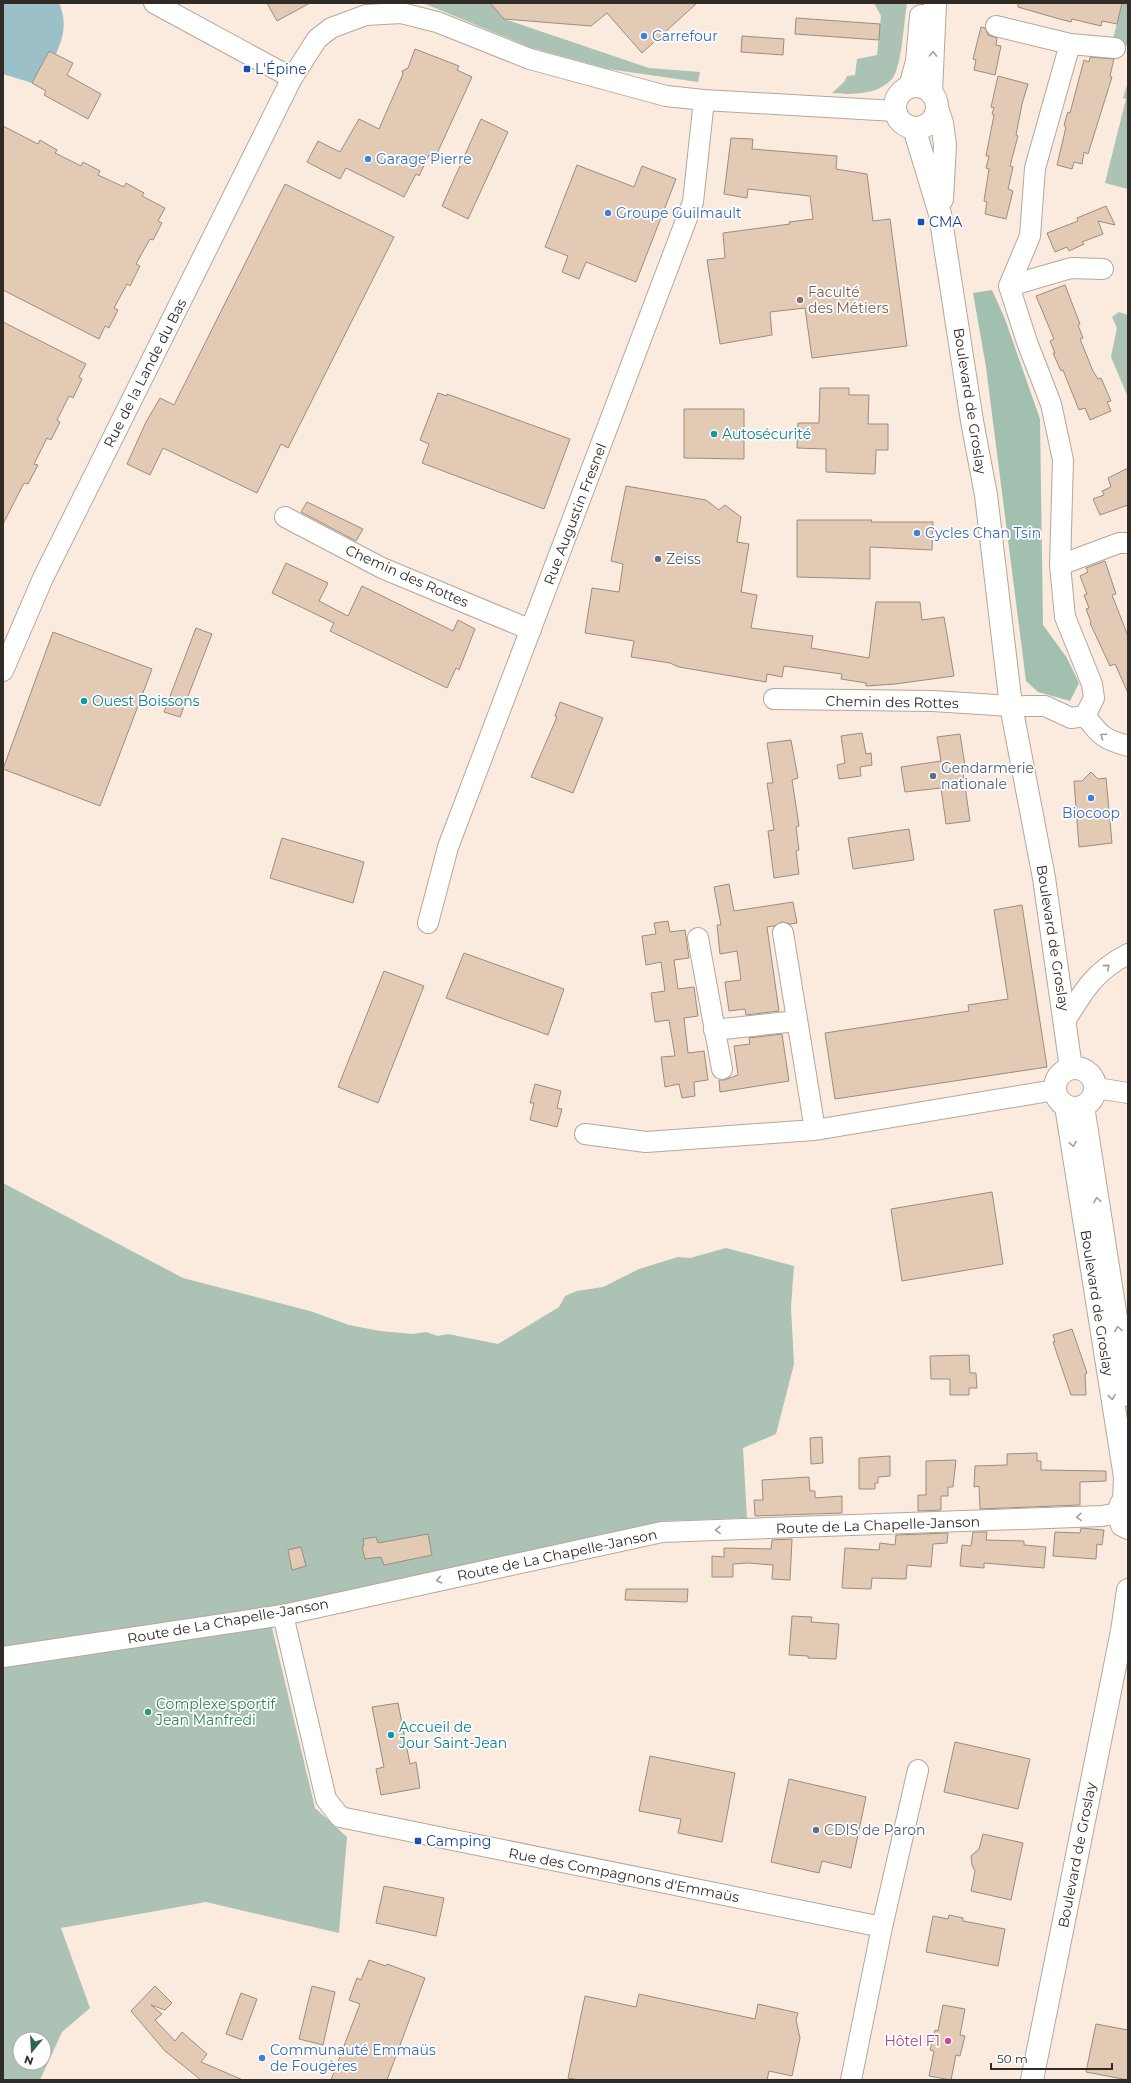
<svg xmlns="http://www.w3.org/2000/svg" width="1131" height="2083" viewBox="0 0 1131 2083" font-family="Montserrat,sans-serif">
	<rect width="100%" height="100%" fill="#faebde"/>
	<path fill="#abc2b5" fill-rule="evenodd" d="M 423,3 L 490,3 L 504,19 L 649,68 L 700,72 L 698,82 L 608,69 L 532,48 Z
		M 874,3 L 907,3 C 904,20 902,67 892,79 C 878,95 851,95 832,93 L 844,82 L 847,76 L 855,75 L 857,59 L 877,55 L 881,16 Z
		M 1122,3 L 1128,3 L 1128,46 L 1112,43 Z
		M 1128,82 L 1128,189 L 1105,183 L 1126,99 L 1123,98 Z
		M 1119,312 L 1128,315 L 1128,397 L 1111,357 L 1117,328 L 1112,317 Z
		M 3,1183 L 183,1278 L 310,1311 L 349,1325 L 380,1331 L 412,1334 L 426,1332 L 438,1336 L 448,1334 L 498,1344 L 559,1307 L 565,1296 L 577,1291 L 603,1287 L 639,1269 L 678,1257 L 690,1258 L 726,1248 L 794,1266 L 791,1307 L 794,1364 L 776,1434 L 743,1448 L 747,1518 L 663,1521 L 413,1581 L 268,1611 L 315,1808 L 347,1837 L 339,1933 L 206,1902 L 61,1928 L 90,2008 L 62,2032 L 40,2080 L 3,2080 ZM 20,2039 L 44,2039 L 44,2063 L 20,2063 Z"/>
	<path fill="#a2c0b0" d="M 992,290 L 1005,319 L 1040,419 L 1043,625 L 1067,658 L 1079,683 L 1070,701 L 1038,692 L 1026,681 L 986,367 L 973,293 Z"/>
	<path fill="#9cc0c8" d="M 3,3 L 59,3 C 67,22 64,36 56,54 L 49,51 L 32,83 L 3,74 Z"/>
	<path fill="#e2cab4" stroke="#9a8d80" d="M 267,3 L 310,3 L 277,21 Z
		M 490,3 L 697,3 L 642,53 L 607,13 L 591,26 L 504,19 Z
		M 1018,3 L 1122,3 L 1117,24 L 1102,21 L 1101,26 L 1072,19 L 1071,22 L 1056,18 L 1018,7 Z
		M 796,18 L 880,24 L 879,40 L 795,34 Z
		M 981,27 L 985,28 L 988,35 L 997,38 L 996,45 L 1001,46 L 995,75 L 974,70 L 976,60 L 973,59 Z
		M 742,36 L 784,39 L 783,55 L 741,52 Z
		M 415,49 L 459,66 L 457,70 L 472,77 L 435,158 L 429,155 L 419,176 L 416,174 L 404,197 L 346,168 L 340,179 L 307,162 L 318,141 L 340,152 L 359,119 L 379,129 L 403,74 L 402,71 L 408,68 Z
		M 49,51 L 73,63 L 67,75 L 101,94 L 88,119 L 44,95 L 46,91 L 32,83 Z
		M 1090,57 L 1114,59 L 1110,76 L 1112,77 L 1088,154 L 1084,152 L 1082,164 L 1074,162 L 1072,169 L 1057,165 L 1066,127 L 1064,126 L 1066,118 L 1068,112 L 1070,113 L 1084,60 L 1089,62 Z
		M 998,76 L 1028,84 L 1022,104 L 1016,135 L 1018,136 L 1010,166 L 1013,167 L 1008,189 L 1013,191 L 1006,219 L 985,214 L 987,202 L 984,201 L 989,169 L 986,168 L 989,156 L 986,156 L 994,115 L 992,114 L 994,108 L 991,107 Z
		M 481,119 L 508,132 L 468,219 L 442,206 Z
		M 3,126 L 38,144 L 40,140 L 57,150 L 55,153 L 81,166 L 83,162 L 100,171 L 98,175 L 124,187 L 126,183 L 144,193 L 142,196 L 165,208 L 158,221 L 162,223 L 153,240 L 150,239 L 136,264 L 140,266 L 130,286 L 127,284 L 114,308 L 118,310 L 109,328 L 105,326 L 99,339 L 3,290 Z
		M 731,138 L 753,139 L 752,149 L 837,156 L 836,169 L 867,174 L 873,221 L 890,219 L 907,346 L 812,358 L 805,308 L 770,312 L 772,335 L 720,344 L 707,260 L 725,258 L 723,233 L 790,224 L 789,222 L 813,219 L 810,196 L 748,189 L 747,198 L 724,194 Z
		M 577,165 L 634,187 L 642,166 L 676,179 L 636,282 L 586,262 L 579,279 L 562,272 L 568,256 L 545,247 Z
		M 285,184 L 394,237 L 288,448 L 281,444 L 257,493 L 163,448 L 150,475 L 127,464 L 146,422 L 160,398 L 174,405 Z
		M 1106,206 L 1115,225 L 1098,221 L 1103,234 L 1082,242 L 1084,244 L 1069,251 L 1067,247 L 1055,252 L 1047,233 L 1078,221 L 1077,218 Z
		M 1065,285 L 1080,324 L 1078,325 L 1083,338 L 1080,339 L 1093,371 L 1098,379 L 1101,378 L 1111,401 L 1107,402 L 1111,411 L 1090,420 L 1085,408 L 1079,410 L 1063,370 L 1061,371 L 1053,353 L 1055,353 L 1050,341 L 1054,339 L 1036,296 Z
		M 3,322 L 86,364 L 79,377 L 82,379 L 73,398 L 69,396 L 57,420 L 60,422 L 51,440 L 47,438 L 34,464 L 38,465 L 28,484 L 24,483 L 3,524 Z
		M 820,388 L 849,388 L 849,395 L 869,395 L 868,424 L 888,424 L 888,450 L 876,450 L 875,474 L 826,472 L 826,449 L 797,448 L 798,423 L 819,423 Z
		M 438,393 L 447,396 L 447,394 L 570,439 L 544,509 L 422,463 L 429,444 L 420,440 Z
		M 684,409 L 744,409 L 744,459 L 684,458 Z
		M 1128,468 L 1128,505 L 1100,515 L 1093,499 L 1104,495 L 1102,491 L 1111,487 L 1108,478 Z
		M 626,486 L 706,500 L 719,510 L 725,505 L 741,517 L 737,542 L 749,544 L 741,592 L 757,595 L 751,628 L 813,636 L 811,648 L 869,658 L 876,602 L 920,602 L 922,620 L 944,617 L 954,676 L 895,684 L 866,686 L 866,683 L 841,679 L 842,674 L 784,666 L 782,677 L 767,674 L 766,682 L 679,667 L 670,663 L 631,657 L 634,641 L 585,633 L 592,588 L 619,592 L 623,564 L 611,561 Z
		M 307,502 L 363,529 L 356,541 L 301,512 Z
		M 797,520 L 872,520 L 871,522 L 933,522 L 932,550 L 870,547 L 870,579 L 797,577 Z
		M 1105,561 L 1116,594 L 1112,595 L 1128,636 L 1128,693 L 1115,664 L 1110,666 L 1090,623 L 1091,622 L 1086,609 L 1089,608 L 1084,595 L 1087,594 L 1080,576 L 1088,572 L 1086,568 Z
		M 286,563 L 328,583 L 319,601 L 348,616 L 362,586 L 453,631 L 458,620 L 475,629 L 459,670 L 456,668 L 447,688 L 338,635 L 330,631 L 334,623 L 272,593 Z
		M 196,628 L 212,634 L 180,717 L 164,712 Z
		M 53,632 L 152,669 L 100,806 L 3,769 Z
		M 560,702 L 603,718 L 573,793 L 531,777 L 557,717 L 555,716 Z
		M 862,733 L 866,754 L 871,753 L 872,765 L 860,767 L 861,776 L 839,779 L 837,765 L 845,763 L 841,736 Z
		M 960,734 L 966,772 L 963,772 L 970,821 L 946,824 L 941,788 L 905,792 L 901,767 L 941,761 L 937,737 Z
		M 791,740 L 798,778 L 792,780 L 799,826 L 796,827 L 799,850 L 796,851 L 799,874 L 774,878 L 768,831 L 774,830 L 767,783 L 773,783 L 767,743 Z
		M 1091,772 L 1098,779 L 1106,778 L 1112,843 L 1079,847 L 1074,781 L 1082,781 Z
		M 909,829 L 914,860 L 853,869 L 848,838 Z
		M 282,838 L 364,862 L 353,903 L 270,878 Z
		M 729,884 L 734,911 L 793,902 L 797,923 L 790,924 L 782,922 L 774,926 L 767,927 L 779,1011 L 746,1015 L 745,1009 L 729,1011 L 725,982 L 741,980 L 737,951 L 720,954 L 717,925 L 721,925 L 714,887 Z
		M 1022,905 L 1047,1067 L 835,1099 L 825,1033 L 969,1011 L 968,1005 L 1008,999 L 994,910 Z
		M 668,921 L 670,932 L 685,930 L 689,958 L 674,960 L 678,989 L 694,987 L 698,1016 L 684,1018 L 688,1053 L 704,1051 L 708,1080 L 694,1082 L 695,1096 L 682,1098 L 679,1084 L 665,1087 L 661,1057 L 675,1056 L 669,1020 L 655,1022 L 651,993 L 665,991 L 661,962 L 646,965 L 642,936 L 656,934 L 654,923 Z
		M 464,953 L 564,989 L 548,1035 L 446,998 Z
		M 384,971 L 424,986 L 378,1103 L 338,1087 Z
		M 782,1034 L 789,1081 L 720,1092 L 719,1080 L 724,1080 L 738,1075 L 734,1046 L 750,1044 L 749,1038 Z
		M 535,1084 L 561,1091 L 557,1108 L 562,1109 L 557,1127 L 530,1120 L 534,1103 L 530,1103 Z
		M 992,1192 L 1003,1264 L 902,1281 L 891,1209 Z
		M 1072,1329 L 1087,1373 L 1085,1374 L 1086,1395 L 1071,1395 L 1053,1342 L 1055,1342 L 1053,1335 Z
		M 969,1355 L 970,1373 L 976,1373 L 977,1388 L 969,1388 L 969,1395 L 950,1395 L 950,1379 L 931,1379 L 930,1356 Z
		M 822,1437 L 823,1463 L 811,1464 L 810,1438 Z
		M 1037,1453 L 1037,1461 L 1041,1461 L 1041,1470 L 1106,1471 L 1106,1481 L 1080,1482 L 1080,1505 L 980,1509 L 979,1486 L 974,1487 L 975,1466 L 1007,1465 L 1007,1454 Z
		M 890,1456 L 890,1476 L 878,1477 L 878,1483 L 875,1483 L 875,1489 L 859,1489 L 859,1458 Z
		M 956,1460 L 953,1487 L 948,1487 L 948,1496 L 941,1496 L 941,1510 L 918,1511 L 918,1495 L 926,1495 L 926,1461 Z
		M 809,1477 L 810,1491 L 815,1491 L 815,1498 L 842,1496 L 842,1513 L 755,1516 L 754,1500 L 763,1500 L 762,1480 Z
		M 1081,1528 L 1104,1530 L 1102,1545 L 1097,1544 L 1096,1559 L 1053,1556 L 1055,1532 L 1080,1533 Z
		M 973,1532 L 987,1532 L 986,1540 L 1024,1541 L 1024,1545 L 1046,1547 L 1044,1568 L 984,1563 L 984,1568 L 960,1566 L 962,1545 L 971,1546 Z
		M 948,1533 L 947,1543 L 933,1544 L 931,1567 L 907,1565 L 906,1579 L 872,1578 L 871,1589 L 842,1588 L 845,1548 L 879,1550 L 880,1543 L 895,1545 L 896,1535 Z
		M 428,1534 L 432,1555 L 384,1565 L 381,1557 L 365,1559 L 362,1547 L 364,1546 L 363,1539 L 376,1537 L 378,1543 Z
		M 792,1539 L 790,1580 L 772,1579 L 773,1565 L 748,1563 L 733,1564 L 733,1577 L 712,1577 L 712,1556 L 724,1557 L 724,1548 L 771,1549 L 772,1540 Z
		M 301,1547 L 306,1566 L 292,1570 L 288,1550 Z
		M 626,1589 L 688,1589 L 687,1602 L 625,1600 Z
		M 792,1616 L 812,1617 L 811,1622 L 839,1624 L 836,1659 L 808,1658 L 808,1656 L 789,1655 Z
		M 398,1703 L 410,1764 L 416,1762 L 420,1788 L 381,1795 L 376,1769 L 384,1767 L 372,1707 Z
		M 955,1742 L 1030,1759 L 1018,1809 L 944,1792 Z
		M 650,1756 L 735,1773 L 722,1842 L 678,1833 L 681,1819 L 639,1811 Z
		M 789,1779 L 866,1797 L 851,1868 L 822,1861 L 819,1873 L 771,1862 Z
		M 983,1834 L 1023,1843 L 1011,1900 L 971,1891 L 975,1871 L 972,1865 L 971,1856 L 979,1849 Z
		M 384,1886 L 444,1898 L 436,1936 L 376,1923 Z
		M 949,1915 L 963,1918 L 963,1921 L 1005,1929 L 998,1966 L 926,1952 L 933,1916 L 948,1919 Z
		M 369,1960 L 386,1966 L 387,1964 L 425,1978 L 387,2080 L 331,2080 L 360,2004 L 349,2000 L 357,1978 L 361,1980 Z
		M 155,1986 L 172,2003 L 165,2010 L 151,2005 L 162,2014 L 155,2020 L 175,2041 L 182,2032 L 207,2054 L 201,2062 L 243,2080 L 201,2080 L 165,2051 L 131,2011 Z
		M 312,1986 L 335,1992 L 323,2045 L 299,2039 Z
		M 241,1993 L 257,1999 L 242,2040 L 226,2034 Z
		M 639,1994 L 755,2019 L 758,2004 L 798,2013 L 796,2020 L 800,2038 L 792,2076 L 769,2071 L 767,2080 L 579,2080 L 568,2078 L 585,1996 L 636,2007 Z
		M 943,2005 L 965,2009 L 960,2035 L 965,2036 L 960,2056 L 956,2055 L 951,2080 L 929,2076 L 934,2051 L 930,2050 L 935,2030 L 938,2031 Z
		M 1096,2024 L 1128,2030 L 1128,2080 L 1086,2072 Z"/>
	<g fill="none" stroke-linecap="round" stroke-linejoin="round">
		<g stroke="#b5a79b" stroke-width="22">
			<path id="minor" d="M 154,3 L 292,78 L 317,39 L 331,28 L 366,15 L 401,13 L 437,22 L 530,59 L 666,96 L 704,100 L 895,111
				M 996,26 L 1070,44 L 1035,168 L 1030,236 L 1009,286
				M 1070,44 L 1115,48
				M 1009,286 L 1027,342 L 1051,404 L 1063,460 L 1060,565 L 1065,617 L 1092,684 L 1094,698 L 1085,716 L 1071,718 L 1045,706 L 1024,706
				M 1009,286 L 1071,268 L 1103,269
				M 285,517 L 382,568 L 531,630
				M 1060,565 L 1119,543 L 1128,543
				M 3,671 L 43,578 L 292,78
				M 774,699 L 933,701 L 1011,706
				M 1085,716 C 1101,736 1103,739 1128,746
				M 428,923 L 448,847 L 693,202 L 704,100
				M 783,933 L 815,1130
				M 698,938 L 722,1069
				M 1065,1021 C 1084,990 1095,971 1128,954
				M 714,1030 L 797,1021
				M 1096,1088 L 1128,1093
				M 585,1134 L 646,1142 L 815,1130 L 1055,1090
				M 283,1615 L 326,1799 L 340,1817 L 882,1927
				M 3,1657 L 283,1615 L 662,1532 L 1102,1516 L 1118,1513
				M 851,2080 L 882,1927 L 918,1770"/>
		</g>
		<g stroke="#b5a79b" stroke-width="24">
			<path id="major" d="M895 107a21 21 0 1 1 42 0a21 21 0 1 1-42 0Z
				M 910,87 L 917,61 L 921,16
				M 931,93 L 935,3
				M 937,108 L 942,123 L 945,145 L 942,199
				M 914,128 L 940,214 L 972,421 L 986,495 L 1011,706 L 1044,878 L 1071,1068
				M1055 1088a20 20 0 1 1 40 0a20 20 0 1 1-40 0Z
				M 1066,1106 L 1125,1477 L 1124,1501
				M 1083,1106 L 1128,1395
				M 1128,1499 L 1121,1504 L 1118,1513 L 1122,1525 L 1128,1528
				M 1032,2080 L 1122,1631 L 1128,1590"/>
		</g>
		<use href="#minor" stroke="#fff" stroke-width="20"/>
		<use href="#major" stroke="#fff" stroke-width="22"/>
	</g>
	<defs><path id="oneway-chevron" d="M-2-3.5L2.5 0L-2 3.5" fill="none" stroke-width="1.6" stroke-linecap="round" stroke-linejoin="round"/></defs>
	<g stroke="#a2a09d">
		<use href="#oneway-chevron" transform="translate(933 54) rotate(-89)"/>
		<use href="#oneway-chevron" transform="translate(1103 736) rotate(-145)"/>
		<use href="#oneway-chevron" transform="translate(1107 967) rotate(-41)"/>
		<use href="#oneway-chevron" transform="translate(1073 1144) rotate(81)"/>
		<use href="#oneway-chevron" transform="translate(1097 1200) rotate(-99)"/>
		<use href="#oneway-chevron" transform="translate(1118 1329) rotate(-99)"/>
		<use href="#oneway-chevron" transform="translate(1112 1397) rotate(81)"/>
		<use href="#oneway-chevron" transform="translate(1079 1517) rotate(178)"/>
		<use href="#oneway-chevron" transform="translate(718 1530) rotate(179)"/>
		<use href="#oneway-chevron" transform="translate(439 1580) rotate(168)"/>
	</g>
	<g fill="#3f7fe0" stroke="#fff" stroke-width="1.5">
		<circle cx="644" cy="36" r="4"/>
		<circle cx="368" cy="159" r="4"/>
		<circle cx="608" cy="213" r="4"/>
		<circle cx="917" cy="533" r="4"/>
		<circle cx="1091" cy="798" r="4"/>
		<circle cx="262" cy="2058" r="4"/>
	</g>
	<g fill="#1a4fb4" stroke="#fff" stroke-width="1.5">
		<rect x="243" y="65" width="8" height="8" rx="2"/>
		<rect x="917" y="218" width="8" height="8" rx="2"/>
		<rect x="414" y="1837" width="8" height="8" rx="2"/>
	</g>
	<circle fill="#8d6e63" stroke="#fff" stroke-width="1.5" cx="800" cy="300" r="4"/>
	<g fill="#0f9aa8" stroke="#fff" stroke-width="1.5">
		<circle cx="714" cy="434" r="4"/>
		<circle cx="84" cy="701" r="4"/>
		<circle cx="391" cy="1735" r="4"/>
	</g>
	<g fill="#5c6f8a" stroke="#fff" stroke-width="1.5">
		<circle cx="658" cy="559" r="4"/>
		<circle cx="933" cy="776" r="4"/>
		<circle cx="816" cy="1830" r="4"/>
	</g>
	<circle fill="#2e9e5b" stroke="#fff" stroke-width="1.5" cx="148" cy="1712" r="4"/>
	<circle fill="#d1479c" stroke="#fff" stroke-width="1.5" cx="948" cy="2041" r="4"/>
	<g text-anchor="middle" stroke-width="3.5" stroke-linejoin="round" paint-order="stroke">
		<g font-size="14" fill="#366cbe" stroke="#fff" text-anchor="start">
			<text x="652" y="41">Carrefour</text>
			<text x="376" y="164">Garage Pierre</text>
			<text x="616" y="218">Groupe Guilmault</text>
			<text x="925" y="538">Cycles Chan Tsin</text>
			<text x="1091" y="818" text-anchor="middle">Biocoop</text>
			<text x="270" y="2055">Communauté Emmaüs<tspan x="270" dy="16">de Fougères</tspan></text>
		</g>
		<g font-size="14" fill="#164399" stroke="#fff" text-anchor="start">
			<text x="255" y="74">L'Épine</text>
			<text x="929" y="227">CMA</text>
			<text x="426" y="1846">Camping</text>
		</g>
		<g font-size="14" fill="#785e54" stroke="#fff" text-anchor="start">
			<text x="808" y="297">Faculté<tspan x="808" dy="16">des Métiers</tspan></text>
		</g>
		<g font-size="14" fill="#312b26" stroke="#fff">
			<text transform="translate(145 373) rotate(-63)" y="5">Rue de la Lande du Bas</text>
			<text transform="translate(970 401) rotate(81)" y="5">Boulevard de Groslay</text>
			<text transform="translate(575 514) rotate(-69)" y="5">Rue Augustin Fresnel</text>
			<text transform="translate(407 576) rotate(24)" y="5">Chemin des Rottes</text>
			<text transform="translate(892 702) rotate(1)" y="5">Chemin des Rottes</text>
			<text transform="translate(1053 938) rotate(81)" y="5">Boulevard de Groslay</text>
			<text transform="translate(1097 1303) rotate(81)" y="5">Boulevard de Groslay</text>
			<text transform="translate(878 1525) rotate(-2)" y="5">Route de La Chapelle-Janson</text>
			<text transform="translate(557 1555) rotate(-12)" y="5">Route de La Chapelle-Janson</text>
			<text transform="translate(228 1621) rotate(-10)" y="5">Route de La Chapelle-Janson</text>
			<text transform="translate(1077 1855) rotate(-79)" y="5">Boulevard de Groslay</text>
			<text transform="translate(624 1875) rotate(11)" y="5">Rue des Compagnons d'Emmaüs</text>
		</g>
		<g font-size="14" fill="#0d838f" stroke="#fff" text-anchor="start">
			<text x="722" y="439">Autosécurité</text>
			<text x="92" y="706">Ouest Boissons</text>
			<text x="399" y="1732">Accueil de<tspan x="399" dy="16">Jour Saint-Jean</tspan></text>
		</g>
		<g font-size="14" fill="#4e5e75" stroke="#fff" text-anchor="start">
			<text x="666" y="564">Zeiss</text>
			<text x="941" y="773">Gendarmerie<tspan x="941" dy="16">nationale</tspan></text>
			<text x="824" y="1835">CDIS de Paron</text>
		</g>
		<g font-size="14" fill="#27864d" stroke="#fff" text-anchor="start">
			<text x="156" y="1709">Complexe sportif<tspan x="156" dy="16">Jean Manfredi</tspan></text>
		</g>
		<g font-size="14" fill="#b23c85" stroke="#fff" text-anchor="end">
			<text x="940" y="2046">Hôtel F1</text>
		</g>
	</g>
	<rect width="1131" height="2083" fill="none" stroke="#312b26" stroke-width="8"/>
	<g transform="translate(32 2051) rotate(198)"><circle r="19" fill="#ffffff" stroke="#adaaa8"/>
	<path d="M0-3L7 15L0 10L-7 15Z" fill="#2c664f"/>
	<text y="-6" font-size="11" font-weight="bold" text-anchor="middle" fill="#312b26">N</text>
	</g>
	<path d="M991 2063v6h121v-6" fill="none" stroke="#312b26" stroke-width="2"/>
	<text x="997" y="2063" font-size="12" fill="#312b26" stroke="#ffffff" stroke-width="3" paint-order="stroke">50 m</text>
</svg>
